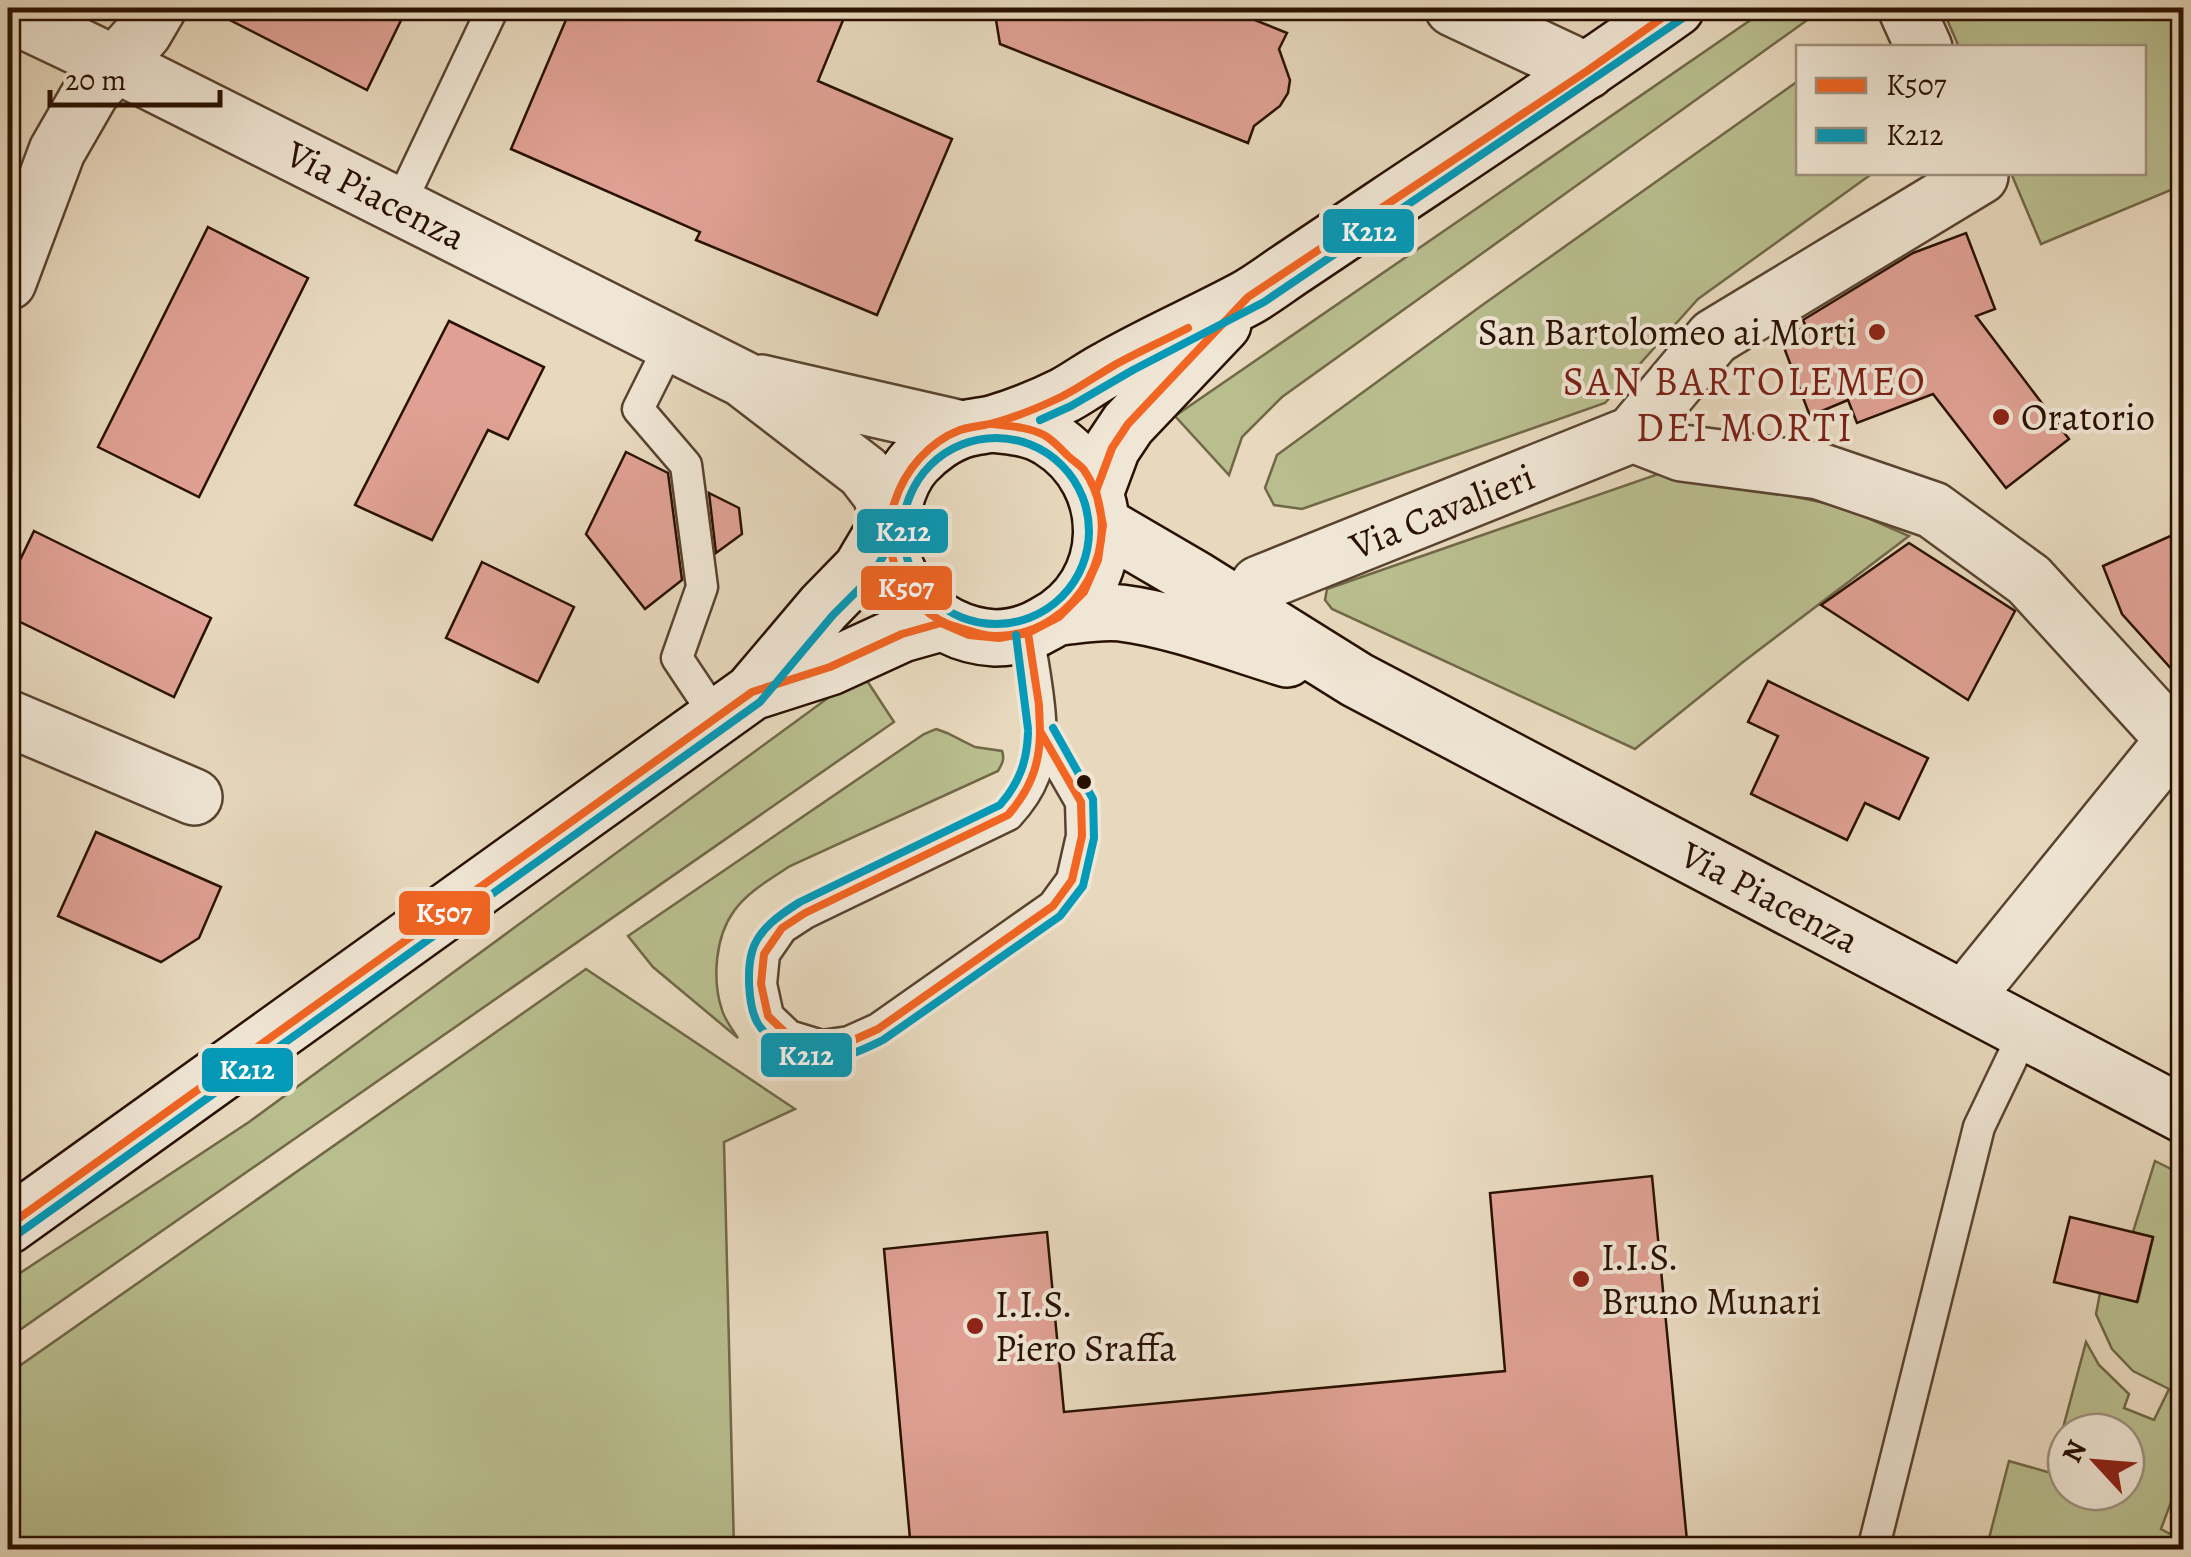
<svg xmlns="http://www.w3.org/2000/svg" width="2191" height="1557" viewBox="0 0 2191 1557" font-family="Alegreya,serif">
	<rect width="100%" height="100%" fill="#e8d9be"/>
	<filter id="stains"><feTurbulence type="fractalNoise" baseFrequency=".002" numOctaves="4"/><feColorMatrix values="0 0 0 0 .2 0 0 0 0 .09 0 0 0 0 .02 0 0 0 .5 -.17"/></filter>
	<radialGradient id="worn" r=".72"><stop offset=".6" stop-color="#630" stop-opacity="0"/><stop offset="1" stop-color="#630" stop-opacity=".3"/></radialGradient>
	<path fill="#b9be8f" stroke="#716848" stroke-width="2.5" fill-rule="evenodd" d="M 1768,8 L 1824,8 L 1282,397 L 1242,437 L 1229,475 L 1175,416 Z
		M 1942,8 L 2183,8 L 2183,185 L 2041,244 L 2011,173 L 2144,172 L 2144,48 L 1959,47 Z
		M 1798,81 L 1798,172 L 1873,173 L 1698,299 L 1605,403 L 1302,509 L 1274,505 L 1265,488 L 1277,455 L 1481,306 Z
		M 1667,471 L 1840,506 L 1909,536 L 1743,662 L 1635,749 L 1332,609 L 1325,600 L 1327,589 Z
		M 862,673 L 894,722 L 8,1338 L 8,1281 L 249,1122 Z
		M 936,729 L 947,733 L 975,747 L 1002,751 C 1005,759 1002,764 998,771 L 790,866 C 771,879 748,891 734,911 C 715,937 712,980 722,1010 C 725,1020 732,1029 738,1038 L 653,967 L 628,936 L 924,734 Z
		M 586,969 L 795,1109 L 724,1142 L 734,1549 L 8,1549 L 8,1374 Z
		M 2155,1161 L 2183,1175 L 2183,1470 L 2161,1529 L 2183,1541 L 2183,1549 L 1986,1550 L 2009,1461 L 2051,1473 L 2086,1342 L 2099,1365 L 2129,1394 L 2124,1408 L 2154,1420 L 2169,1389 L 2133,1371 L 2112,1349 L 2096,1314 L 2100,1293 L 2138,1301 L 2153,1238 L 2133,1232 ZM 2066,1432 L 2126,1432 L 2126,1492 L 2066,1492 Z"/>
	<path fill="#e0a194" stroke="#291100" stroke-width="2.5" d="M 206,8 L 407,8 L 367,90 Z
		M 571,8 L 848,8 L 818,81 L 952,139 L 877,315 L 696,240 L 700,232 L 511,149 Z
		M 994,8 L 1225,8 L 1287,33 L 1279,49 L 1290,80 L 1288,93 L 1280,106 L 1254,126 L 1248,143 L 1000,44 Z
		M 208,227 L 308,278 L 199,497 L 98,447 Z
		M 1966,233 L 1995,309 L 1976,316 L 2069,439 L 2006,488 L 1933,394 L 1857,423 L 1848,400 L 1810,416 L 1780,337 L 1806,327 L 1803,320 L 1913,253 Z
		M 449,321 L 544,367 L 508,439 L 488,430 L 432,540 L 355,505 Z
		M 626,452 L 668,473 L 682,580 L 645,609 L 586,534 Z
		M 709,493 L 739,508 L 742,534 L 716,553 Z
		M 2184,530 L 2184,683 L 2122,614 L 2103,566 Z
		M 34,531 L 211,618 L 174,697 L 8,616 L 8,585 Z
		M 1909,543 L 2015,611 L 1968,700 L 1821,605 Z
		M 482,562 L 574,607 L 538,682 L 446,638 Z
		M 1768,681 L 1928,758 L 1899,819 L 1865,803 L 1847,840 L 1751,794 L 1778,736 L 1748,722 Z
		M 96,832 L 221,887 L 199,938 L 161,962 L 58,916 Z
		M 1652,1176 L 1687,1541 L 1604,1550 L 911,1550 L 884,1249 L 1047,1232 L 1064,1412 L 1505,1371 L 1490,1193 Z
		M 2070,1217 L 2153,1237 L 2137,1302 L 2054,1282 Z"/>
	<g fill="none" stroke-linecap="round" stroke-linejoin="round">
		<g stroke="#594330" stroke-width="35">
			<path id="service" d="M 399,206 L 493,8
				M 671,343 L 638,409 L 686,465 L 702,587 L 677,658 L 717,718
				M 1028,633 C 1034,675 1049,736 1034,775 C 1028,791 1019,803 1008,815 L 805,913 L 782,928 L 764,954 L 761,984 L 768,1016 L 789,1036 L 822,1046 L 849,1042 L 878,1029 L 1053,906 L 1072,880 L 1082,836 L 1081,802 L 1040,731
				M 1873,1550 L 1979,1127 L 2024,1033"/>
		</g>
		<g stroke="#594330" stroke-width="60">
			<path id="minor" d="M 1453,8 L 1587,71
				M 1906,8 L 1924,48
				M 8,282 L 57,151 L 91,92 L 144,32 L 158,8
				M 1633,434 L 1682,453 L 1819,471 L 1933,510 L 2029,580 L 2184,750
				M 1241,608 L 1259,584 L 1633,434 L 1714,337 L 1980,176 L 1979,172
				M 8,718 L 194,797
				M 1964,999 L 2175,739 L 2184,737"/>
		</g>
		<g stroke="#594330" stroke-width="60">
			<path id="tertiary" d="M 8,13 L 115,64 L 743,379 L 864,472 L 880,493 L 890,520
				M 761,383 L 962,429"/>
		</g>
		<g stroke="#291100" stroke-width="60">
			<path id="secondary" d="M 992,424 C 1012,426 1033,428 1050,439 C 1120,482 1119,586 1045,624 C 1030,633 1013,638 995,638 C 930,635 876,575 893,509 C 897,492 903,475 915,462 C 928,448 947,434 965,429 C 975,426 985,426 995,423 C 1018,416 1043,406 1065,395 C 1080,387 1094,376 1110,368 C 1154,343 1200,323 1245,299 C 1262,290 1278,277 1295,266 C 1326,245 1358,224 1389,203 C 1485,139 1582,75 1676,8
				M 1096,491 L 1112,448 L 1128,424 L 1223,324
				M 1103,525 L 1197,580 L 1357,680 L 2184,1115
				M 1059,617 C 1079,615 1101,611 1121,613 C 1176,620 1234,643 1287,659
				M 752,692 L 830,667 L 902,634 L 941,623
				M 8,1226 L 752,692 L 824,607 L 861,569 L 890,520"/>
		</g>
		<use href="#service" stroke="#f0e6d5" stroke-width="30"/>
		<use href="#minor" stroke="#f0e6d5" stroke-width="55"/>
		<use href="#tertiary" stroke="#f0e6d5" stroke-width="55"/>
		<use href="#secondary" stroke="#f0e6d5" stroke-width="55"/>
		<g stroke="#f0e6d5" stroke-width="15">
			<path id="bus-1" d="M 992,424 C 1009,426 1028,427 1044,435 C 1053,440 1060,448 1067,455 C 1072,460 1080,465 1084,470 C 1131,539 1079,635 997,636 C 985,637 971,631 960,628 C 929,621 908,596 896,568 C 887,546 888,522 895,501 C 905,470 929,442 960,430 C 972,426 985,426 997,422 C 1019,416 1040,407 1061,397 C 1079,388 1096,376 1113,366 C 1138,352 1163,341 1188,328
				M 1028,633 L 1039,705 L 1040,731
				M 1040,731 L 1081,802 L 1082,836 L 1072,880 L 1053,906 L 878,1029 L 849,1042 L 822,1046 L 789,1036 L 768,1016 L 761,984 L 764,954 L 782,928 L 805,913 L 1008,815 C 1030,790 1040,765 1040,731 Z
				M 8,1226 L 752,692 L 830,667 L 902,634 L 941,623 L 969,635 L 999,638 L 1028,633 L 1059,617 L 1084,592 L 1098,560 L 1103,525 L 1096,491 L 1112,448 L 1128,424 L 1248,297 L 1587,71 L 1676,8"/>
		</g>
		<g stroke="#f0e6d5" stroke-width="15">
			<path id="bus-2" d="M 1040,420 L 1071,406 L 1133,370 L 1264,302 L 1683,18
				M903 531a93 93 0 1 1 186 0a93 93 0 1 1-186 0Z
				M 1016,635 L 1028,729
				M 1028,733 C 1027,762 1019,783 1000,805 L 800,902 C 781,914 758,929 752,952 C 747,969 748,1005 757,1022 C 767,1041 802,1058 823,1058 C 845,1059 864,1049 883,1040 L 1060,916 L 1083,886 L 1094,838 L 1093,799 L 1053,728
				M 15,1236 L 760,702 L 833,615 L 871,577 L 901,526"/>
		</g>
		<use href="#bus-1" stroke="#f26522" stroke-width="8"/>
		<use href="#bus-2" stroke="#049ab9" stroke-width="8"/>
	</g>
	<g fill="#8f2418" stroke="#f0e6d5" stroke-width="4">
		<circle cx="1877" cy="332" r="10"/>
		<circle cx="2001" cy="417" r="10"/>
		<circle cx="1581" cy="1279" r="10"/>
		<circle cx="975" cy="1326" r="10"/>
	</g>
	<circle fill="#291100" stroke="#f0e6d5" stroke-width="4" cx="1084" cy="782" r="9"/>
	<g text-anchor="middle" stroke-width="8" stroke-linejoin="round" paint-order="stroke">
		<g font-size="38" fill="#291100" stroke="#f0e6d5">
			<text transform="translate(376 195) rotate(27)" y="13">Via Piacenza</text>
			<text transform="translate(1442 511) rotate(-22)" y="13">Via Cavalieri</text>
			<text transform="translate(1770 897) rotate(28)" y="13">Via Piacenza</text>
		</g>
		<g font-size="38" fill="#291100" stroke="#f0e6d5" text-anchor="start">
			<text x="1857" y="345" text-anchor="end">San Bartolomeo ai Morti</text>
			<text x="2021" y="430">Oratorio</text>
			<text x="1601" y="1270">I.I.S.<tspan x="1601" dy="44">Bruno Munari</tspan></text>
			<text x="995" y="1317">I.I.S.<tspan x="995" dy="44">Piero Sraffa</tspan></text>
		</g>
		<g font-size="40" letter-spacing="2.5" fill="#7a1f14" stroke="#f0e6d5">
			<text x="1745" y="395">SAN BARTOLEMEO<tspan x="1745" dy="46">DEI MORTI</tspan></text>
		</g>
	</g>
	<g stroke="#f0e6d5" stroke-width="4">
		<rect x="1321" y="207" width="95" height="48" rx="10" fill="#049ab9"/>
		<rect x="855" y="507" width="95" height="48" rx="10" fill="#049ab9"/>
		<rect x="859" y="564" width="95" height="48" rx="10" fill="#f26522"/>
		<rect x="397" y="889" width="95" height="48" rx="10" fill="#f26522"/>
		<rect x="759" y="1031" width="95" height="48" rx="10" fill="#049ab9"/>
		<rect x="200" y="1046" width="95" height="48" rx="10" fill="#049ab9"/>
	</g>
	<g font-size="28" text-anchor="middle" font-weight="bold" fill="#fff">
		<text x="1369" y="241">K212</text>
		<text x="903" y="541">K212</text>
		<text x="906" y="597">K507</text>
		<text x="444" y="922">K507</text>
		<text x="806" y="1065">K212</text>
		<text x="247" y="1079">K212</text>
	</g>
	<rect width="2191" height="1557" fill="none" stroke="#e8d9be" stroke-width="40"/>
	<rect x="10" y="10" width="2171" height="1537" fill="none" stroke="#291100" stroke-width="5"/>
	<rect x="20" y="20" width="2151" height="1517" fill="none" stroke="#291100" stroke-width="2.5"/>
	<rect x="1796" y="45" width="350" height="130" fill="#f0e6d5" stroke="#a09180" stroke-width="2.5"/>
	<rect x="1816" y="78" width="50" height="15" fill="#f26522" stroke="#a09180" stroke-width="2.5"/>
	<text x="1886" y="95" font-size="30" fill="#291100">K507</text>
	<rect x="1816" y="128" width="50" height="15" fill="#049ab9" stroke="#a09180" stroke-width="2.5"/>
	<text x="1886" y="145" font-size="30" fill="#291100">K212</text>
	<g transform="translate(2096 1462) rotate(296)"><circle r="48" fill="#f0e6d5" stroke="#a09180" stroke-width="2.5"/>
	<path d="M0-8L18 38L0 25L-18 38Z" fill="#8f2418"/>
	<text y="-15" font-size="28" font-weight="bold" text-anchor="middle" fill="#291100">N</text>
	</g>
	<path d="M50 90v15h170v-15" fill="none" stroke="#291100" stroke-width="5"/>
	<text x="65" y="90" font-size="30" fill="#291100" stroke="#f0e6d5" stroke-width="8" paint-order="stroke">20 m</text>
	<rect width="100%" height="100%" filter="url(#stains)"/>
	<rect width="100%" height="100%" fill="url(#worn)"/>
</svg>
